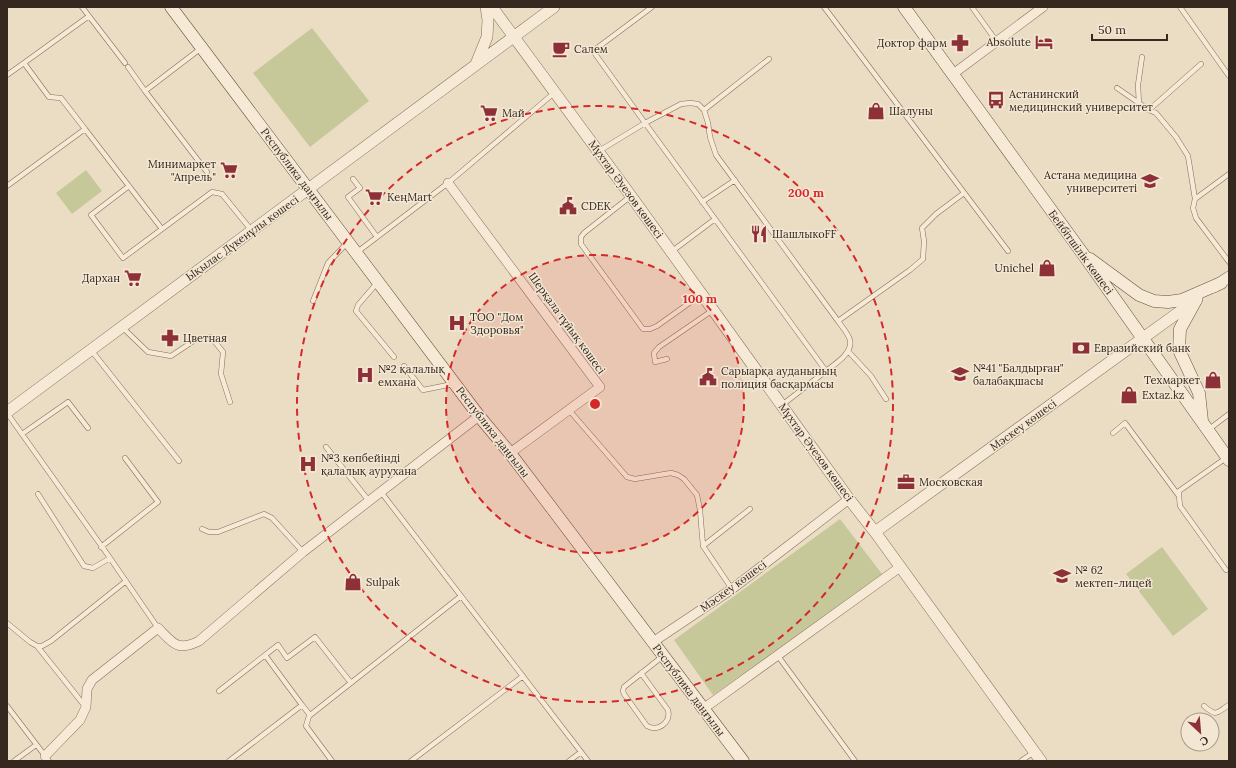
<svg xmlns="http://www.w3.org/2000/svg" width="1236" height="768" viewBox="0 0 1236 768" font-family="Lora,serif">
	<rect width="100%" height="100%" fill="#ebdcc4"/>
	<path fill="#c6c899" d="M 312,28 L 369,101 L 310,147 L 253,73 Z
		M 86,170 L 102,191 L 72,214 L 56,193 Z
		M 840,519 L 882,574 L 713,695 L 674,640 Z
		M 1162,547 L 1208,609 L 1173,636 L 1126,574 Z"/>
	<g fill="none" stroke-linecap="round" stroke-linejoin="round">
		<g stroke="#846e5c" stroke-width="5.5">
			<path id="service" d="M 82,7 L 125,63
				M 652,7 L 593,51 L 645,123 L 826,371 L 782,405
				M 824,7 L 1008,251
				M 972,7 L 974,10 L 997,42
				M 1180,7 L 1229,76
				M 128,67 L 145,91 L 200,49
				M 7,75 L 24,63
				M 1117,88 L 1149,110 L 1156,113 L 1176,137 L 1188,156 L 1195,199
				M 145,91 L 207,172
				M 1139,104 L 1138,85 L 1142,57
				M 704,110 L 769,59
				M 1149,110 L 1201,64
				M 85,129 L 61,98 L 49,97 L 24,63 L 89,16
				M 599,151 L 645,123 L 681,104 L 690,103 L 698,104 L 704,110 L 708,123 L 710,137 L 716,155 L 838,321 C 842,327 848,333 850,340 C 853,353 835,364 826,371
				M 1229,174 L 1195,199 L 1193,208 L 1196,218 L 1229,262
				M 353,179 L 360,188 L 348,197 L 377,237
				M 7,186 L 85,129 L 162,229 L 212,192 L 222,194 L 252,231
				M 129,186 L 91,215 L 123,258 L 162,229
				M 631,196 L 584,233 L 581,237 L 581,244 L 643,329 L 650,329 L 657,326 L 702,294
				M 702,202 L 735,180
				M 671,252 L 715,219
				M 356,253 L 448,183 L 554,93
				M 377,283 L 358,305 L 356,311 L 394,357
				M 313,301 L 328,263 L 347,243
				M 838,321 L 910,270 L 923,259 L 924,241 L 922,228 L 936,214 L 964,193
				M 122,327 L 148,352 L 171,356 L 195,340 L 211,337 L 223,352 L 221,374 L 230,402
				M 91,350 L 179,461
				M 848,351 L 871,376 L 886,399
				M 667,359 L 655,362 L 654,353 L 659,347 L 713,310
				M 404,366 L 423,390 L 453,384
				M 569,410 L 627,477 L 635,479 L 671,473 L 678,475 L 684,479 L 697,495 L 700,510 L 703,546 L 732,589
				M 7,413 L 110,558 L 93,568 L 84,566 L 38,494
				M 1208,430 L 1229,414
				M 1113,433 L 1125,423 L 1179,496 L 1180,506 L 1226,570
				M 22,434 L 68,402 L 88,428
				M 326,447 L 369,501
				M 381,492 L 588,761
				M 1179,496 L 1179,491 L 1226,458
				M 202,529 L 209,532 L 218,532 L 264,514 L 272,518 L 303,552
				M 703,546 L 750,509
				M 101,547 L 158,502 L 125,458
				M 110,558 L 158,628
				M 7,623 L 30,642 L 37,646 L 84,705
				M 37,646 L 42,646 L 51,641 L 126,581
				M 778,656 L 855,761
				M 641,673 L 668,710 C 671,722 659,732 647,726 L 624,694 L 623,691 L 624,687 L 663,656
				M 219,691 L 278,645 L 287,658 L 315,637 L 351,683
				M 302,705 L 310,715
				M 7,706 L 49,761
				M 1204,706 C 1217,717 1216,713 1229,705
				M 14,761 L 36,745
				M 229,761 L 302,705 L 265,655
				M 332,761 L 306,726 L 309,716 L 461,596
				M 411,761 L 523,676
				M 569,761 L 581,752
				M 1021,761 L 1034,752"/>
		</g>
		<g stroke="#846e5c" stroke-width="10">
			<path id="minor" d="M 953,74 L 1043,7
				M 448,183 L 600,387 L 510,453
				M 653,642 L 732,589 L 849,499
				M 703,709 L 900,567
				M 45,756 L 80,720 L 86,707 L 87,689 L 92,680 L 158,628 C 173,643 177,652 199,641 L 303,552 L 479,416"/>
		</g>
		<g stroke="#846e5c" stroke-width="12">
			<path id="tertiary" d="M 492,7 L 631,196 L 849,499 L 875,532 L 1041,761
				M 476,64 L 487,37 L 488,20 L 486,7
				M 1214,287 L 1229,277
				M 7,412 L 554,7
				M 875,532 L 1197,299"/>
		</g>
		<g stroke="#66503f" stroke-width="13">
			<path id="secondary" d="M 171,7 L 479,416 L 510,453 L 743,761
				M 904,7 L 1083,254 L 1229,460
				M 1090,259 L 1139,295 L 1154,301 L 1168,302 L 1182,300 L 1221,283
				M 1196,300 L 1180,329 L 1179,350 L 1199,393 L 1202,421"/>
		</g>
		<use href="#service" stroke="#f6ead6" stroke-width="4.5"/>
		<use href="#minor" stroke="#f6ead6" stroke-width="9"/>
		<use href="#tertiary" stroke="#f6ead6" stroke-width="11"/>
		<use href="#secondary" stroke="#f6ead6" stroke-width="12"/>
	</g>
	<circle cx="595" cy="404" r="149" fill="#d62828" fill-opacity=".12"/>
	<g fill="none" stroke="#d62828" stroke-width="2" stroke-dasharray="7 5">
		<circle cx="595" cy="404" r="149"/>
		<circle cx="595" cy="404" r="298"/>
	</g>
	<defs>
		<g id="hotel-bare" transform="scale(1.38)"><path d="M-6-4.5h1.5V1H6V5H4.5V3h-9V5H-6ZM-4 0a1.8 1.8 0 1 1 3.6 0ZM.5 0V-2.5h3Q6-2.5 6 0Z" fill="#8e3037" stroke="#f3e7d3" stroke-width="2.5" paint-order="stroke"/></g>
		<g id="pharmacy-bare" transform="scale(1.38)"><path d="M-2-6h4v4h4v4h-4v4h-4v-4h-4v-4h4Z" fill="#8e3037" stroke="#f3e7d3" stroke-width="2.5" paint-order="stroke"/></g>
		<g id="cafe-bare" transform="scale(1.38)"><path d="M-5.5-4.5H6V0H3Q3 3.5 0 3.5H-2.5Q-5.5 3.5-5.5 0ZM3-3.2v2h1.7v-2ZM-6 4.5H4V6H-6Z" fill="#8e3037" stroke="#f3e7d3" stroke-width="2.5" paint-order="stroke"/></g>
		<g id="bus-bare" transform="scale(1.38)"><path d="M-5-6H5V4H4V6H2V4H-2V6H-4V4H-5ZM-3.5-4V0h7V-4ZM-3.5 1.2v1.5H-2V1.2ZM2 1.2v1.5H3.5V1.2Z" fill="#8e3037" stroke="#f3e7d3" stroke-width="2.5" paint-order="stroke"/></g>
		<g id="shop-bare" transform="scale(1.38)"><path d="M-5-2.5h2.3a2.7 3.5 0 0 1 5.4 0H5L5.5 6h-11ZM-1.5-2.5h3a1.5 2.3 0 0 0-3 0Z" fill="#8e3037" stroke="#f3e7d3" stroke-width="2.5" paint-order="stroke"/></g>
		<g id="supermarket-bare" transform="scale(1.38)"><path d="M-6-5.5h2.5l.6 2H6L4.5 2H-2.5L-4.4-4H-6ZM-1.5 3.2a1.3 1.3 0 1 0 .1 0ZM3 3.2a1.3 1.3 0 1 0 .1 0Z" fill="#8e3037" stroke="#f3e7d3" stroke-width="2.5" paint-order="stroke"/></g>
		<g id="university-bare" transform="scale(1.38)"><path d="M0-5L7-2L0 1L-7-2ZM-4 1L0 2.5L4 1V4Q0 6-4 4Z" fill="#8e3037" stroke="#f3e7d3" stroke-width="2.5" paint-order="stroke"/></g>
		<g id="civic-bare" transform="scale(1.38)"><path d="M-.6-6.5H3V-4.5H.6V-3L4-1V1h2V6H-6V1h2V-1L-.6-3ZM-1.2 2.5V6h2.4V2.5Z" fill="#8e3037" stroke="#f3e7d3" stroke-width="2.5" paint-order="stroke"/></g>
		<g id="restaurant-bare" transform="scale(1.38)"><path d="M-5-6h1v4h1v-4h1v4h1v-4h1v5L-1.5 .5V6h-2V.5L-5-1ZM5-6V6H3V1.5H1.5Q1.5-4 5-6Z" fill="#8e3037" stroke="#f3e7d3" stroke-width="2.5" paint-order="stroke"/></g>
		<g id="hospital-bare" transform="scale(1.38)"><path d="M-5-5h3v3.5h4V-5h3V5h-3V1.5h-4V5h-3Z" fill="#8e3037" stroke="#f3e7d3" stroke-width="2.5" paint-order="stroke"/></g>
		<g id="bank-bare" transform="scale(1.38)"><path d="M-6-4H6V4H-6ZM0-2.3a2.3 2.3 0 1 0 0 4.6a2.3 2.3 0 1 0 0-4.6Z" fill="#8e3037" stroke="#f3e7d3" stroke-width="2.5" paint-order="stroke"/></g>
		<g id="school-bare" transform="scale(1.38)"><path d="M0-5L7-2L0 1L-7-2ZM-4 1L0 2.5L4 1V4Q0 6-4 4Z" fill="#8e3037" stroke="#f3e7d3" stroke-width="2.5" paint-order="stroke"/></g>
		<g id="office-bare" transform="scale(1.38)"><path d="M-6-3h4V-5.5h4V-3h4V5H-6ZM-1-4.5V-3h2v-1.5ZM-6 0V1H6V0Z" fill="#8e3037" stroke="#f3e7d3" stroke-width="2.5" paint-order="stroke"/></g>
	</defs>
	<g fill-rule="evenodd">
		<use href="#hotel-bare" x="1044" y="42"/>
		<use href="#pharmacy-bare" x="960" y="43"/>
		<use href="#cafe-bare" x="561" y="49"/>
		<use href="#bus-bare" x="996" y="100"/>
		<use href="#shop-bare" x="876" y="111"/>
		<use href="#supermarket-bare" x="489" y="113"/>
		<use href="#supermarket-bare" x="229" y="170"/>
		<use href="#university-bare" x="1150" y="181"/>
		<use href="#supermarket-bare" x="374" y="197"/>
		<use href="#civic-bare" x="568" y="206"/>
		<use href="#restaurant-bare" x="759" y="234"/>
		<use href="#shop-bare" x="1047" y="268"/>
		<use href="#supermarket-bare" x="133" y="278"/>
		<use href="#hospital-bare" x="457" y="323"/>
		<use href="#pharmacy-bare" x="170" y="338"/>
		<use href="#bank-bare" x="1081" y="348"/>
		<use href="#school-bare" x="960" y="374"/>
		<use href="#hospital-bare" x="365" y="375"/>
		<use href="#civic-bare" x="708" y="377"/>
		<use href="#shop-bare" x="1213" y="380"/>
		<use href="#shop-bare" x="1129" y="395"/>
		<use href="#hospital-bare" x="308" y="464"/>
		<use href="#office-bare" x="906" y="482"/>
		<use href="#school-bare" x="1062" y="576"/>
		<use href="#shop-bare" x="353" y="582"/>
	</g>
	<g text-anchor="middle" stroke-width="3" stroke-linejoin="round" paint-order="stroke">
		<g font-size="11" fill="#35281f" stroke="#f3e7d3" text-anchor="start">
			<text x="1031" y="46" text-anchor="end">Absolute</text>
			<text x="947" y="47" text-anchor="end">Доктор фарм</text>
			<text x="574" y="53">Салем</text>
			<text x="1009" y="98">Астанинский<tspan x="1009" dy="13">медицинский университет</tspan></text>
			<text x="889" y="115">Шалуны</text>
			<text x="502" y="117">Май</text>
			<text x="216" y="168" text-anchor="end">Минимаркет<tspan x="216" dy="13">"Апрель"</tspan></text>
			<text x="1137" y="179" text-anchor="end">Астана медицина<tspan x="1137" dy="13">университеті</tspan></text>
			<text x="387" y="201">КеңMart</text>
			<text x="581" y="210">CDEK</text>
			<text x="772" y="238">ШашлыкoFF</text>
			<text x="1034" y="272" text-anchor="end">Unichel</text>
			<text x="120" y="282" text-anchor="end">Дархан</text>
			<text x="470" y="321">ТОО "Дом<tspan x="470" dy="13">Здоровья"</tspan></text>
			<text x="183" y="342">Цветная</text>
			<text x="1094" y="352">Евразийский банк</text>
			<text x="973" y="372">№41 "Балдырған"<tspan x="973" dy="13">балабақшасы</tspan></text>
			<text x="378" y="373">№2 қалалық<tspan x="378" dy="13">емхана</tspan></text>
			<text x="721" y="375">Сарыарқа ауданының<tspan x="721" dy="13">полиция басқармасы</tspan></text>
			<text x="1200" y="384" text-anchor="end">Техмаркет</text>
			<text x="1142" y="399">Extaz.kz</text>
			<text x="321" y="462">№3 көпбейінді<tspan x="321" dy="13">қалалық аурухана</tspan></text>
			<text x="919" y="486">Московская</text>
			<text x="1075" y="574">№ 62<tspan x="1075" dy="13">мектеп-лицей</tspan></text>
			<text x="366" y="586">Sulpak</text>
		</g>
		<g font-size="11" fill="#35281f" stroke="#f3e7d3">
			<text transform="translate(297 174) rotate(53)" y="4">Республика даңғылы</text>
			<text transform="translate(626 189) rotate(54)" y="4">Мұхтар Әуезов көшесі</text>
			<text transform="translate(242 238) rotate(-36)" y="4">Ықылас Дүкенұлы көшесі</text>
			<text transform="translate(1081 252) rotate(54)" y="4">Бейбітшілік көшесі</text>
			<text transform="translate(567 323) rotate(54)" y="4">Шерқала тұйық көшесі</text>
			<text transform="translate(1023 425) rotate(-36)" y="4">Мәскеу көшесі</text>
			<text transform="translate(493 432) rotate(52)" y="4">Республика даңғылы</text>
			<text transform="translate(816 452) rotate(54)" y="4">Мұхтар Әуезов көшесі</text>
			<text transform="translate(733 586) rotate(-36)" y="4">Мәскеу көшесі</text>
			<text transform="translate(689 690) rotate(53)" y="4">Республика даңғылы</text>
		</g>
	</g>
	<circle cx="595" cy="404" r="6" fill="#d62828" stroke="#f3e7d3" stroke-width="2"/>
	<g font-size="12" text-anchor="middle" font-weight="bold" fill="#d62828" stroke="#f3e7d3" stroke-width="3" stroke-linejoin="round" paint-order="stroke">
		<text x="806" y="197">200 m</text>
		<text x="700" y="303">100 m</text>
	</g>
	<rect width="1236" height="768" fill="none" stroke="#35281f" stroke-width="16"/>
	<g transform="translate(1200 732) rotate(154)"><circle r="19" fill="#f3e7d3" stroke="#a79b8b"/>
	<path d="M0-3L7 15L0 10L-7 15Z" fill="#8e3037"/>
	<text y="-6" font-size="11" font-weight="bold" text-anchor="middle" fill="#35281f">С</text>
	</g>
	<path d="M1092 34v6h75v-6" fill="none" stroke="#35281f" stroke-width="2"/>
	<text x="1098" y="34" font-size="12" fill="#35281f" stroke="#f3e7d3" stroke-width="3" paint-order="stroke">50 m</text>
</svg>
